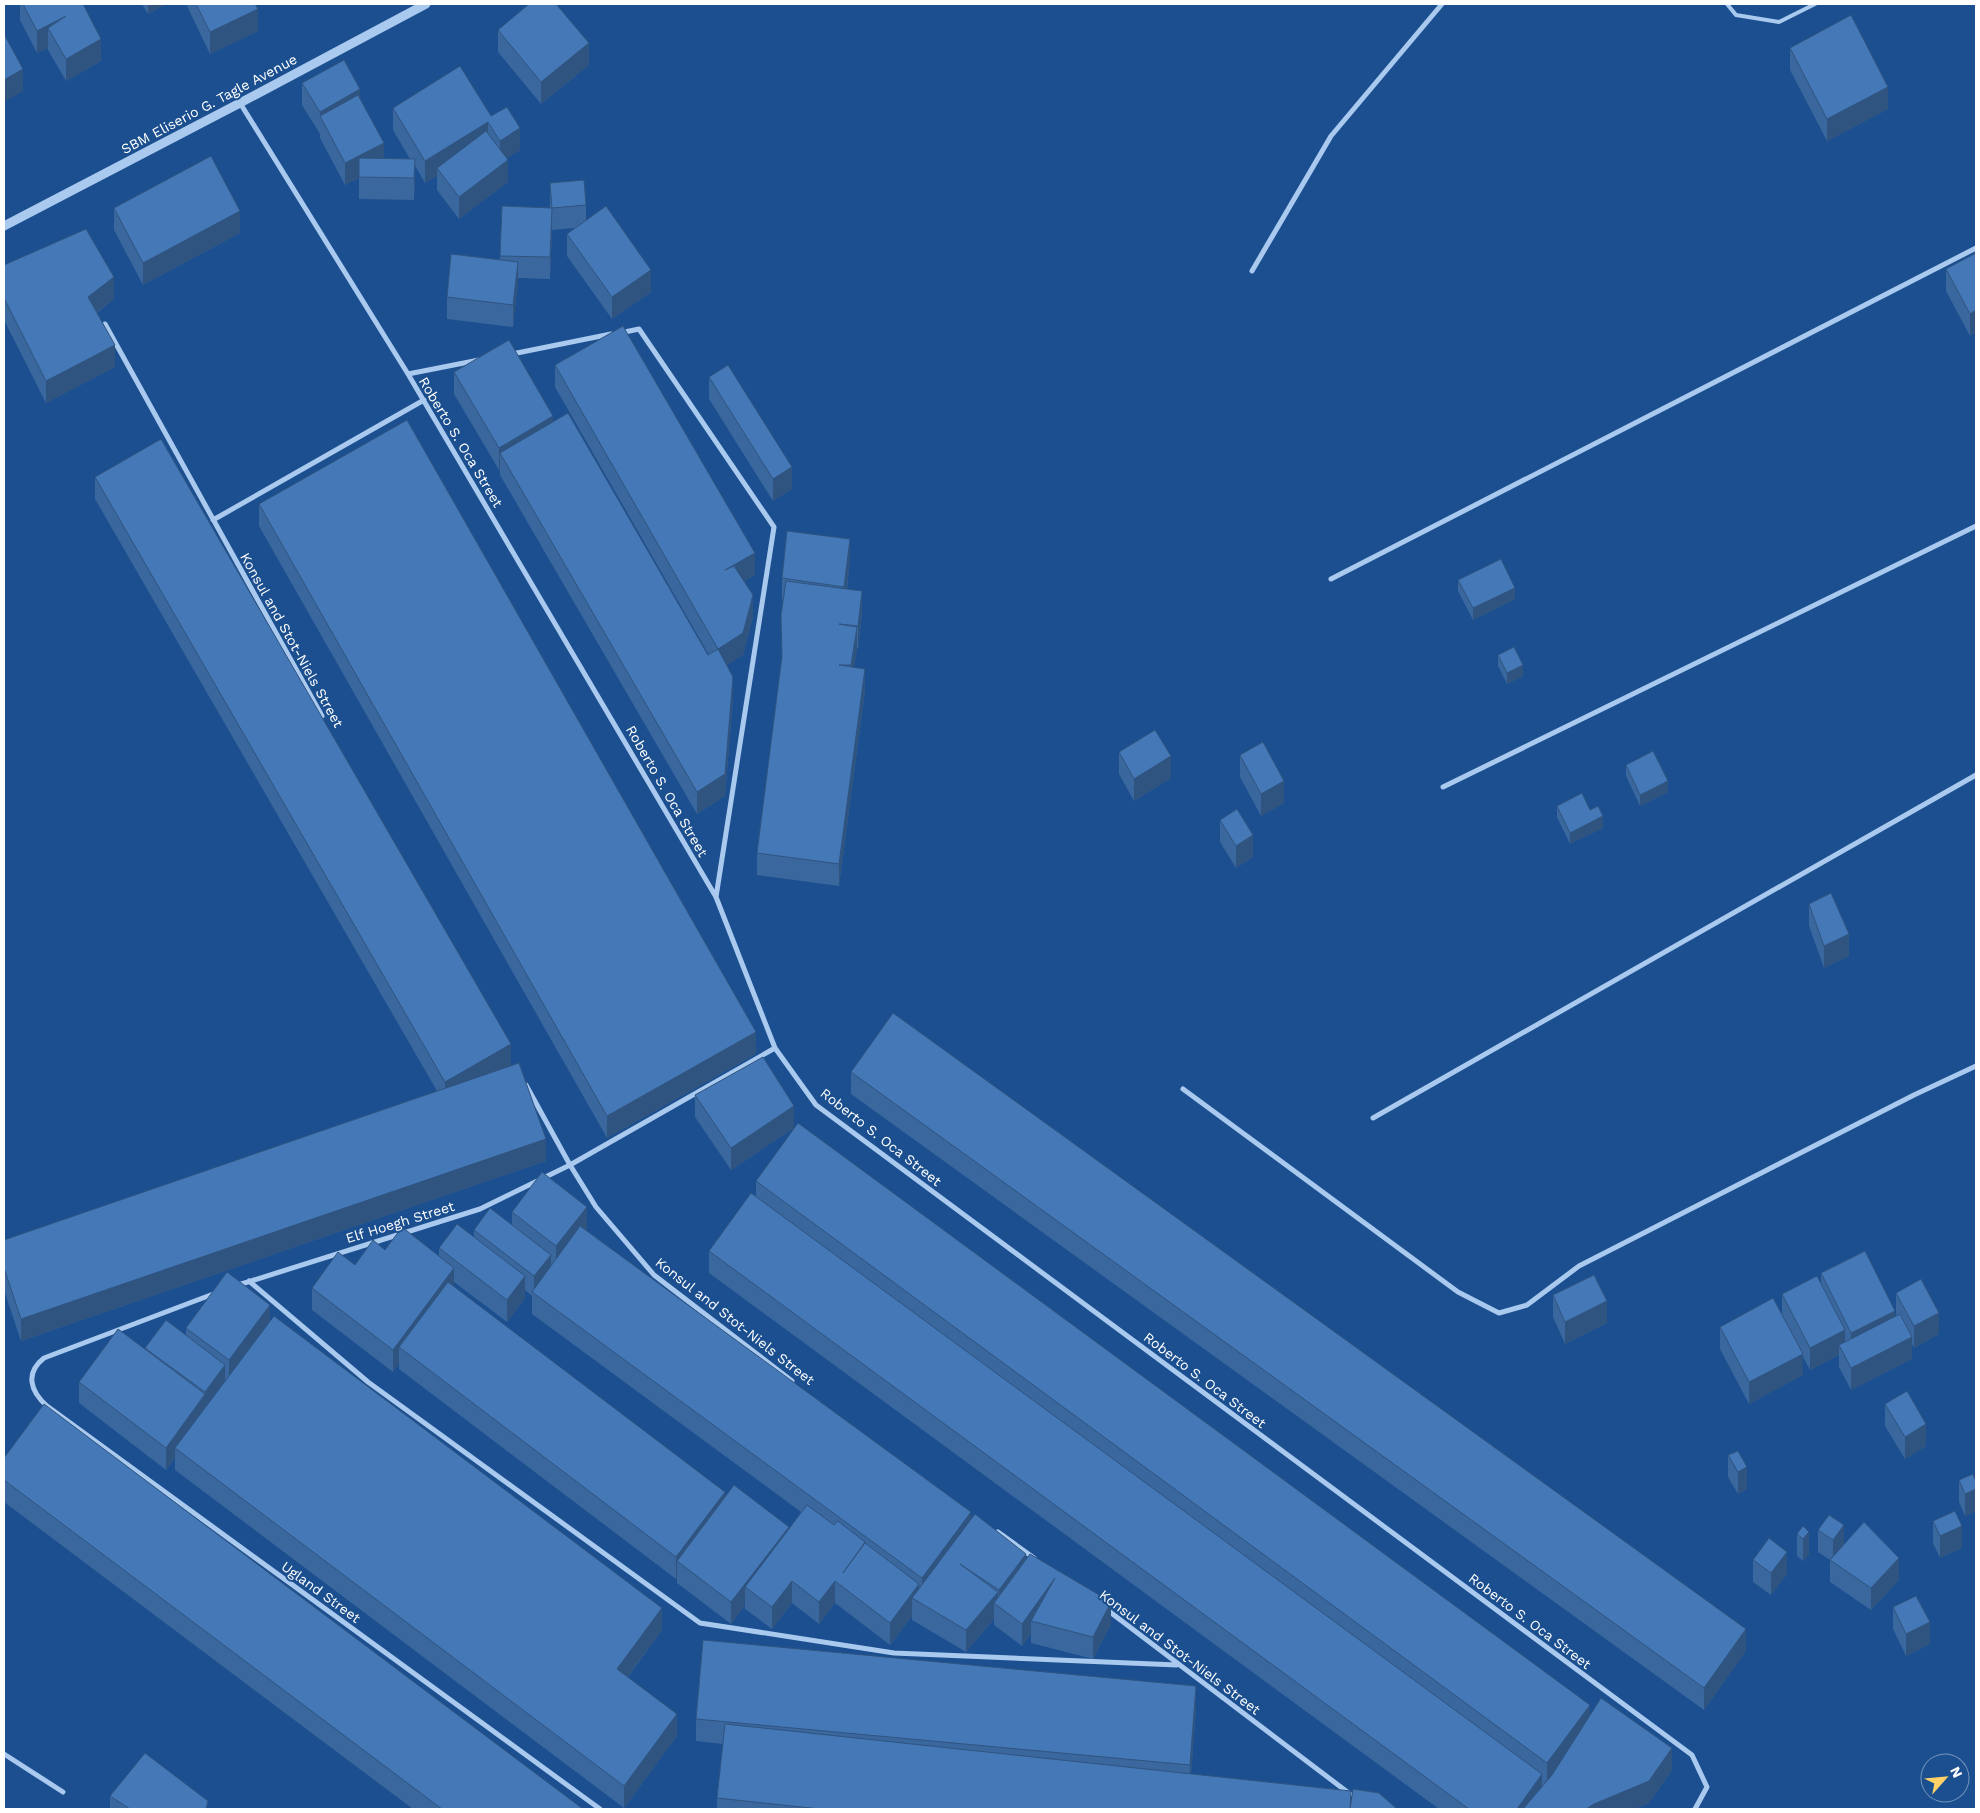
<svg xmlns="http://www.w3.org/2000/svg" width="1980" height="1813" viewBox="0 0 1980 1813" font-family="'Work Sans',sans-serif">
	<rect width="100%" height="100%" fill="#1b4f8f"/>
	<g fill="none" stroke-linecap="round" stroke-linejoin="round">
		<path stroke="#a9c9ee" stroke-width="4" d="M 1727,4 L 1736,15 L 1779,22 L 1815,4"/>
		<path stroke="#a9c9ee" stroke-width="5" d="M 240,103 L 408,374 L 716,897 L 775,1048 L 816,1105 L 1692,1755 L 1707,1787 L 1695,1809
			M 1252,271 L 1331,136 L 1442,4
			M 105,324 L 322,716
			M 620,333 L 639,329 L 774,527 L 716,897
			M 512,354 L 611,334
			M 408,374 L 479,360
			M 213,520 L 424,400
			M 1331,579 L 1976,248
			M 1443,787 L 1976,526
			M 526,1085 L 570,1165 L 596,1207 L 654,1275 L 792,1381
			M 1183,1089 L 1458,1292 L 1499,1313 L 1527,1305 L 1579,1266 L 1914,1095 L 1976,1066
			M 1373,1118 L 1976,775
			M 249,1281 L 368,1382 L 700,1623 L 894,1653 L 1177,1665
			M 235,1286 L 480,1209 L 570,1165 L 775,1048
			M 216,1293 L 44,1358 C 25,1373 30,1391 47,1406 L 600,1809
			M 998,1532 L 1034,1558
			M 1106,1609 L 1350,1794
			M 4,1754 L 63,1792"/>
		<path stroke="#a9c9ee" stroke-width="9" d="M 4,226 L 240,103 L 426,4"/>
	</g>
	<path fill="#3a679d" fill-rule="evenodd" d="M 20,4 L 83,4 L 101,61 L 66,81 L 48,50 L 48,48 L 37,53 L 20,20 Z
		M 142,4 L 166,4 L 148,14 Z
		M 186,4 L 255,4 L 258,31 L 210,54 Z
		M 498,30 L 589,65 L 541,104 L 498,52 Z
		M 1790,48 L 1888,109 L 1827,141 L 1790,70 Z
		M 302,83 L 360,99 L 384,158 L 410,159 L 393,130 L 393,108 L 491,116 L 520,150 L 507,158 L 508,182 L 459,219 L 437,190 L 437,176 L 425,183 L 415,166 L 414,200 L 359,199 L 359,178 L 345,185 L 320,138 L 320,134 L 302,105 Z
		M 550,183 L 586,205 L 586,220 L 651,292 L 612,319 L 567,256 L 567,234 L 575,228 L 552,230 L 550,279 L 518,278 L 513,327 L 447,319 L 447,297 L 500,259 L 502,206 L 550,208 Z
		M 114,208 L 240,233 L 143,285 L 114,230 Z
		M 1976,253 L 1976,332 L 1970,336 L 1946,291 L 1946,269 Z
		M 4,265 L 114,299 L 97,313 L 115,367 L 46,403 L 4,320 Z
		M 555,365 L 755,575 L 744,581 L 753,617 L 743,655 L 727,665 L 733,699 L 725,796 L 697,814 L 500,475 L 500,469 L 499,470 L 454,394 L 454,372 L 553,422 L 708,655 L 709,655 L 555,387 Z
		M 709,377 L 792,489 L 773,501 L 709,399 Z
		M 95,477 L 511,1066 L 546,1161 L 21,1341 L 4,1290 L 4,1240 L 437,1091 L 95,499 Z
		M 259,504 L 756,1054 L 607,1138 L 259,526 Z
		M 850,561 L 847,589 L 862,613 L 858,648 L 857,648 L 854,667 L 865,691 L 839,886 L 757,875 L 757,853 L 782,659 L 781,615 L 783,601 L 782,600 L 782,578 Z
		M 1458,580 L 1515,599 L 1473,620 L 1458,591 Z
		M 1498,655 L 1523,676 L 1507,684 L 1498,666 Z
		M 1119,752 L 1171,778 L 1134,801 L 1119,774 Z
		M 1240,755 L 1284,803 L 1261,816 L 1240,777 Z
		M 1626,765 L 1668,792 L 1640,806 L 1626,776 Z
		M 1557,806 L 1603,828 L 1570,844 L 1557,817 Z
		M 1220,820 L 1253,857 L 1236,868 L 1220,842 Z
		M 1809,904 L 1849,956 L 1824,968 L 1809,926 Z
		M 851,1072 L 1746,1651 L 1704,1710 L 851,1094 Z
		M 695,1095 L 794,1128 L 731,1170 L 695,1117 Z
		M 756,1181 L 1590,1716 L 1672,1770 L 1649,1803 L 1634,1809 L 1439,1809 L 709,1273 L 709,1251 L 756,1197 Z
		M 512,1212 L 587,1229 L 586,1230 L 971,1520 L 1111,1624 L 1093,1659 L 1031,1643 L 1031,1634 L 1022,1646 L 994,1625 L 994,1619 L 966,1652 L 912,1620 L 912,1616 L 890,1645 L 835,1603 L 819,1624 L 792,1603 L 772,1629 L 745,1609 L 745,1605 L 731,1624 L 677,1583 L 677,1578 L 676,1579 L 399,1369 L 399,1363 L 393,1372 L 312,1310 L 312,1288 L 385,1250 L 439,1256 L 439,1248 L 474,1237 L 474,1230 L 512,1225 ZM 454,1282 L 507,1322 L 525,1298 L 525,1290 L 532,1296 L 532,1314 L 801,1512 L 789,1529 L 725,1497 L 454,1287 Z
		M 1821,1273 L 1895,1316 L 1896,1316 L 1896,1293 L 1939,1334 L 1914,1348 L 1912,1344 L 1912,1359 L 1851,1390 L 1839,1367 L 1839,1355 L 1810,1370 L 1803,1357 L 1803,1375 L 1749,1404 L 1720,1349 L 1720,1327 L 1782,1314 L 1782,1294 L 1821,1283 Z
		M 1553,1295 L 1607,1323 L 1565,1344 L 1553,1317 Z
		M 270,1321 L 662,1630 L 628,1677 L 677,1736 L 624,1808 L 175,1470 L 175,1458 L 166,1470 L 79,1403 L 79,1382 L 145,1349 L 145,1348 L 186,1336 L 186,1328 Z
		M 1885,1404 L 1926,1446 L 1905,1459 L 1885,1426 Z
		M 1728,1455 L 1747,1489 L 1738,1494 L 1728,1477 Z
		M 4,1458 L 583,1809 L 413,1809 L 4,1502 Z
		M 1959,1480 L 1976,1482 L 1976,1511 L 1965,1516 L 1959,1502 Z
		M 1933,1521 L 1962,1548 L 1940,1558 L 1933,1543 Z
		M 1803,1526 L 1809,1554 L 1803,1561 L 1797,1556 L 1797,1534 Z
		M 1818,1530 L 1844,1545 L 1899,1580 L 1871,1610 L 1830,1582 L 1830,1560 L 1818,1552 Z
		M 1753,1560 L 1787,1574 L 1771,1595 L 1753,1582 Z
		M 1893,1607 L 1930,1644 L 1906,1656 L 1893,1629 Z
		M 1196,1708 L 1191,1774 L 1351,1803 L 1397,1809 L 717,1809 L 717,1798 L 723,1744 L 696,1741 L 696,1719 Z
		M 110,1796 L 208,1809 L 110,1809 Z"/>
	<path fill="#305480" d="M 148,4 L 166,4 L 148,14 Z
		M 258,9 L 258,31 L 210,54 L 210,32 Z
		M 66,16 L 48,28 L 48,48 L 37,53 L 37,31 Z
		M 101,39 L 101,61 L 66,81 L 66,59 Z
		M 589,43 L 589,65 L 541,104 L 541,82 Z
		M 23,69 L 23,91 L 4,102 L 4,80 Z
		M 1888,87 L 1888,109 L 1827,141 L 1827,119 Z
		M 360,89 L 360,111 L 320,116 L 320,134 L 320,112 Z
		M 488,122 L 488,144 L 437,168 L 437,176 L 425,183 L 425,161 Z
		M 520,128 L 520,150 L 500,163 L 500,141 Z
		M 384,143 L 384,165 L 359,178 L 359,158 L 359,178 L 345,185 L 345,163 Z
		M 415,159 L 415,181 L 414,200 L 414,178 Z
		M 508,160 L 508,182 L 459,219 L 459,197 Z
		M 552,208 L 552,230 L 550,279 L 550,257 Z
		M 240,211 L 240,233 L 143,285 L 143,263 Z
		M 518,262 L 518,284 L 513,327 L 513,305 Z
		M 651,270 L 651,292 L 612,319 L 612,297 Z
		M 114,277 L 114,299 L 88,319 L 88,297 Z
		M 1976,310 L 1976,332 L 1970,336 L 1970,314 Z
		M 115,345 L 115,367 L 46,403 L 46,381 Z
		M 553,416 L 553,438 L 500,453 L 500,469 L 499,470 L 499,448 Z
		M 792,467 L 792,489 L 773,501 L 773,479 Z
		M 850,539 L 850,561 L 844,609 L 844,587 Z
		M 755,553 L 755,575 L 725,592 L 725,570 Z
		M 1515,588 L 1515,599 L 1473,620 L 1473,608 Z
		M 862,591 L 862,613 L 858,648 L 858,626 Z
		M 753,595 L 753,617 L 743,655 L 718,671 L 718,649 Z
		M 857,627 L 857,649 L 851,687 L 851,665 Z
		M 1523,665 L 1523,676 L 1507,684 L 1507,673 Z
		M 865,669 L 865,691 L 839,886 L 839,864 Z
		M 733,677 L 733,699 L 725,796 L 697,814 L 697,792 Z
		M 1171,756 L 1171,778 L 1134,801 L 1134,779 Z
		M 1284,781 L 1284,803 L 1261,816 L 1261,794 Z
		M 1668,781 L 1668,792 L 1640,806 L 1640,795 Z
		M 1603,816 L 1603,828 L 1570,844 L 1570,833 Z
		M 1253,835 L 1253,857 L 1236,868 L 1236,846 Z
		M 1849,934 L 1849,956 L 1824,968 L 1824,946 Z
		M 756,1032 L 756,1054 L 607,1138 L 607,1116 Z
		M 511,1044 L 511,1066 L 445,1104 L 445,1082 Z
		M 794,1106 L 794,1128 L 731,1170 L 731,1148 Z
		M 546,1139 L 546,1161 L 21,1341 L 21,1319 Z
		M 587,1207 L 587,1229 L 556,1268 L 556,1246 Z
		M 551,1255 L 551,1277 L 534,1294 L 534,1276 Z
		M 454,1268 L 454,1290 L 399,1347 L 399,1363 L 393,1372 L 393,1350 Z
		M 525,1276 L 525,1298 L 507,1322 L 507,1300 Z
		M 1607,1301 L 1607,1323 L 1565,1344 L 1565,1322 Z
		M 270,1305 L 270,1327 L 229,1382 L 229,1360 Z
		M 1895,1311 L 1895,1333 L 1851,1355 L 1851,1333 Z
		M 1939,1313 L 1939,1334 L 1914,1348 L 1914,1326 Z
		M 1845,1330 L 1845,1352 L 1839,1345 L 1839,1355 L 1810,1370 L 1810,1348 Z
		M 1912,1337 L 1912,1359 L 1851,1390 L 1851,1368 Z
		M 1803,1354 L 1803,1375 L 1749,1404 L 1749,1382 Z
		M 225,1365 L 225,1387 L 175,1448 L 175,1458 L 166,1470 L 166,1448 L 205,1395 L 205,1392 Z
		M 1926,1424 L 1926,1446 L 1905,1459 L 1905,1437 Z
		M 1747,1467 L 1747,1489 L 1738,1494 L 1738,1472 Z
		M 1976,1489 L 1976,1511 L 1965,1516 L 1965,1494 Z
		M 725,1492 L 725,1514 L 677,1561 L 677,1578 L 676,1579 L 676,1557 Z
		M 971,1512 L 971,1534 L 922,1600 L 922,1578 Z
		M 1844,1525 L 1844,1547 L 1833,1562 L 1833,1540 Z
		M 1962,1526 L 1962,1548 L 1940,1558 L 1940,1536 Z
		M 789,1527 L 789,1549 L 745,1587 L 745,1605 L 731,1624 L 731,1602 Z
		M 1809,1532 L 1809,1554 L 1803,1561 L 1803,1539 Z
		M 1787,1552 L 1787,1574 L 1771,1595 L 1771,1573 Z
		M 1026,1554 L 1026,1576 L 999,1606 L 999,1590 Z
		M 1899,1558 L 1899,1580 L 1871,1610 L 1871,1588 Z
		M 1055,1578 L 1031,1621 L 1031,1634 L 1022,1646 L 1022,1624 Z
		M 792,1581 L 792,1603 L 772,1629 L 772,1607 Z
		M 835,1581 L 835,1603 L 819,1624 L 819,1602 Z
		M 919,1584 L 919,1603 L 912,1598 L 912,1616 L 890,1645 L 890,1623 Z
		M 998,1592 L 998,1605 L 994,1603 L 994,1619 L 966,1652 L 966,1630 Z
		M 1111,1602 L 1111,1624 L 1093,1659 L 1093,1637 Z
		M 662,1608 L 662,1630 L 617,1691 L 617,1669 Z
		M 1930,1622 L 1930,1644 L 1906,1656 L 1906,1634 Z
		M 1746,1629 L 1746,1651 L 1704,1710 L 1704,1688 Z
		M 1196,1686 L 1196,1708 L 1190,1787 L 1190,1765 Z
		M 1590,1705 L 1590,1727 L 1547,1785 L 1547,1763 Z
		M 677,1714 L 677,1736 L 624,1808 L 624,1786 Z
		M 1672,1748 L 1672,1770 L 1649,1803 L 1634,1809 L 1586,1809 Z
		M 1542,1774 L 1542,1796 L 1533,1809 L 1517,1809 Z"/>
	<path fill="#4478b7" stroke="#305480" d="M 23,4 L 83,4 L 101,39 L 66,59 L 48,28 L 66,16 L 37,31 Z
		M 196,4 L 255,4 L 258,9 L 210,32 Z
		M 529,4 L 556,4 L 589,43 L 541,82 L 498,30 Z
		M 1851,15 L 1888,87 L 1827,119 L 1790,48 Z
		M 4,34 L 23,69 L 4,80 Z
		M 344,60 L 360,89 L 320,112 L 302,83 Z
		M 460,66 L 491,116 L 507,107 L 520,128 L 500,141 L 488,122 L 425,161 L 393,108 Z
		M 358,95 L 384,143 L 345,163 L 320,116 Z
		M 486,131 L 508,160 L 459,197 L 437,168 Z
		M 211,156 L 240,211 L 143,263 L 114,208 Z
		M 359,158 L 415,159 L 414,178 L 359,177 Z
		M 584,180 L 586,205 L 552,208 L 550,183 Z
		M 502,206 L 552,208 L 550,257 L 500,256 Z
		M 606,206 L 651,270 L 612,297 L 567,234 Z
		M 86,229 L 114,277 L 88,297 L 115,345 L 46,381 L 4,298 L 4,265 Z
		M 1976,253 L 1976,310 L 1970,314 L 1946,269 Z
		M 451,254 L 518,262 L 513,305 L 447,297 Z
		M 623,326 L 755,553 L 725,570 L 734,566 L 753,595 L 743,633 L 718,649 L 555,365 Z
		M 509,340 L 553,416 L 499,448 L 454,372 Z
		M 728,365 L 792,467 L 773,479 L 709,377 Z
		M 568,413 L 708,655 L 718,649 L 733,677 L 725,774 L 697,792 L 500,453 Z
		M 407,420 L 756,1032 L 607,1116 L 259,504 Z
		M 161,439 L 511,1044 L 445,1082 L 95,477 Z
		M 787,531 L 850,539 L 844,587 L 782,578 Z
		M 1501,559 L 1515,588 L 1473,608 L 1458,580 Z
		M 786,581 L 862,591 L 858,626 L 839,624 L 857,627 L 851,665 L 839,665 L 865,669 L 839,864 L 757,853 L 782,656 L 781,615 Z
		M 1514,647 L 1523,665 L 1507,673 L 1498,655 Z
		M 1155,730 L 1171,756 L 1134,779 L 1119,752 Z
		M 1263,742 L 1284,781 L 1261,794 L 1240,755 Z
		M 1653,751 L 1668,781 L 1640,795 L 1626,765 Z
		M 1582,793 L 1590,810 L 1598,806 L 1603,816 L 1570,833 L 1557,806 Z
		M 1237,809 L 1253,835 L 1236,846 L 1220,820 Z
		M 1831,893 L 1849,934 L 1824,946 L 1809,904 Z
		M 893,1013 L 1746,1629 L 1704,1688 L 851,1072 Z
		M 763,1057 L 794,1106 L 731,1148 L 695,1095 Z
		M 519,1063 L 546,1139 L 21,1319 L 4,1268 L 4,1240 Z
		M 798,1123 L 1590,1705 L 1547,1763 L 756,1181 Z
		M 542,1172 L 587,1207 L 556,1246 L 512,1212 Z
		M 751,1193 L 1542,1774 L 1517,1809 L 1469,1809 L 709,1251 Z
		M 490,1208 L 551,1255 L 534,1276 L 474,1230 Z
		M 457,1224 L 525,1276 L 507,1300 L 439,1248 Z
		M 580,1226 L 971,1512 L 922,1578 L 532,1292 Z
		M 402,1227 L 454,1268 L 393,1350 L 312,1288 L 338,1252 L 355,1265 L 373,1240 L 385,1250 Z
		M 1865,1251 L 1895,1311 L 1851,1333 L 1821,1273 Z
		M 227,1272 L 270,1305 L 229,1360 L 186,1328 Z
		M 1594,1275 L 1607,1301 L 1565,1322 L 1553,1295 Z
		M 1817,1276 L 1845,1330 L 1810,1348 L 1782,1294 Z
		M 1921,1279 L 1939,1313 L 1914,1326 L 1896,1293 Z
		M 448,1282 L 725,1492 L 676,1557 L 399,1347 Z
		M 1773,1298 L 1803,1354 L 1749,1382 L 1720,1327 Z
		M 1900,1314 L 1912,1337 L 1851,1368 L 1839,1345 Z
		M 274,1316 L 662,1608 L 617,1669 L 677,1714 L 624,1786 L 175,1448 Z
		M 166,1320 L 225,1365 L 205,1392 L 145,1348 Z
		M 118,1329 L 205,1394 L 166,1448 L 79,1382 Z
		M 1907,1391 L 1926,1424 L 1905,1437 L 1885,1404 Z
		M 44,1404 L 583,1809 L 442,1809 L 4,1480 L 4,1458 Z
		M 1738,1451 L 1747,1467 L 1738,1472 L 1728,1455 Z
		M 1973,1474 L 1976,1482 L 1976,1489 L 1965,1494 L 1959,1480 Z
		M 734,1485 L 789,1527 L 731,1602 L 677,1561 Z
		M 807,1505 L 834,1525 L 838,1521 L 865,1542 L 843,1573 L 865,1543 L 919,1584 L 890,1623 L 835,1581 L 819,1602 L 792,1581 L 772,1607 L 745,1587 Z
		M 1955,1511 L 1962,1526 L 1940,1536 L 1933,1521 Z
		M 975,1514 L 1026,1554 L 999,1590 L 960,1564 L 998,1592 L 966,1630 L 912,1598 Z
		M 1829,1515 L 1844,1525 L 1833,1540 L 1818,1530 Z
		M 1864,1522 L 1899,1558 L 1871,1588 L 1830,1560 Z
		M 1803,1526 L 1809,1532 L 1803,1539 L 1797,1534 Z
		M 1769,1538 L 1787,1552 L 1771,1573 L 1753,1560 Z
		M 1030,1554 L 1111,1602 L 1093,1637 L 1031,1621 L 1055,1578 L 1022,1624 L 994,1603 Z
		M 1916,1596 L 1930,1622 L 1906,1634 L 1893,1607 Z
		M 703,1640 L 1196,1686 L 1190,1765 L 696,1719 Z
		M 1601,1698 L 1672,1748 L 1649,1781 L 1594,1804 L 1586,1809 L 1523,1809 L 1552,1775 Z
		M 725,1724 L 1351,1791 L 1350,1809 L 820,1809 L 717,1798 Z
		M 145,1753 L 208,1801 L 206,1809 L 130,1809 L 110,1796 Z
		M 1353,1789 L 1379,1793 L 1397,1809 L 1350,1809 Z"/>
	<g text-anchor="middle" stroke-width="4" stroke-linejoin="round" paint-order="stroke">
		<g font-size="14" fill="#fff" stroke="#1b4f8f">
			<text transform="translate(209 104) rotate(-28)" y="5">SBM Eliserio G. Tagle Avenue</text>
			<text transform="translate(461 442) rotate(59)" y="5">Roberto S. Oca Street</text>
			<text transform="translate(292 640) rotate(61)" y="5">Konsul and Stot-Niels Street</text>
			<text transform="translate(667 791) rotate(60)" y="5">Roberto S. Oca Street</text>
			<text transform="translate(881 1137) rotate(38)" y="5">Roberto S. Oca Street</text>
			<text transform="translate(400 1222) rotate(-17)" y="5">Elf Hoegh Street</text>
			<text transform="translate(735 1321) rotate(38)" y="5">Konsul and Stot-Niels Street</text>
			<text transform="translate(1205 1380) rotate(37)" y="5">Roberto S. Oca Street</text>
			<text transform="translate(321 1592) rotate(36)" y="5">Ugland Street</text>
			<text transform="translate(1530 1621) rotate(37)" y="5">Roberto S. Oca Street</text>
			<text transform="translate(1180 1652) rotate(37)" y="5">Konsul and Stot-Niels Street</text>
		</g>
	</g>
	<rect width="1980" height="1813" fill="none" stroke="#ffffff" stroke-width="10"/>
	<g transform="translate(1945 1778) rotate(63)"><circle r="24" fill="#1b4f8f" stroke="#7695bc"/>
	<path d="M0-4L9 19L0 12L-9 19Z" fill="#ffd166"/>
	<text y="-8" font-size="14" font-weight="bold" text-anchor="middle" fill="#ffffff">N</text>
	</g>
</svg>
